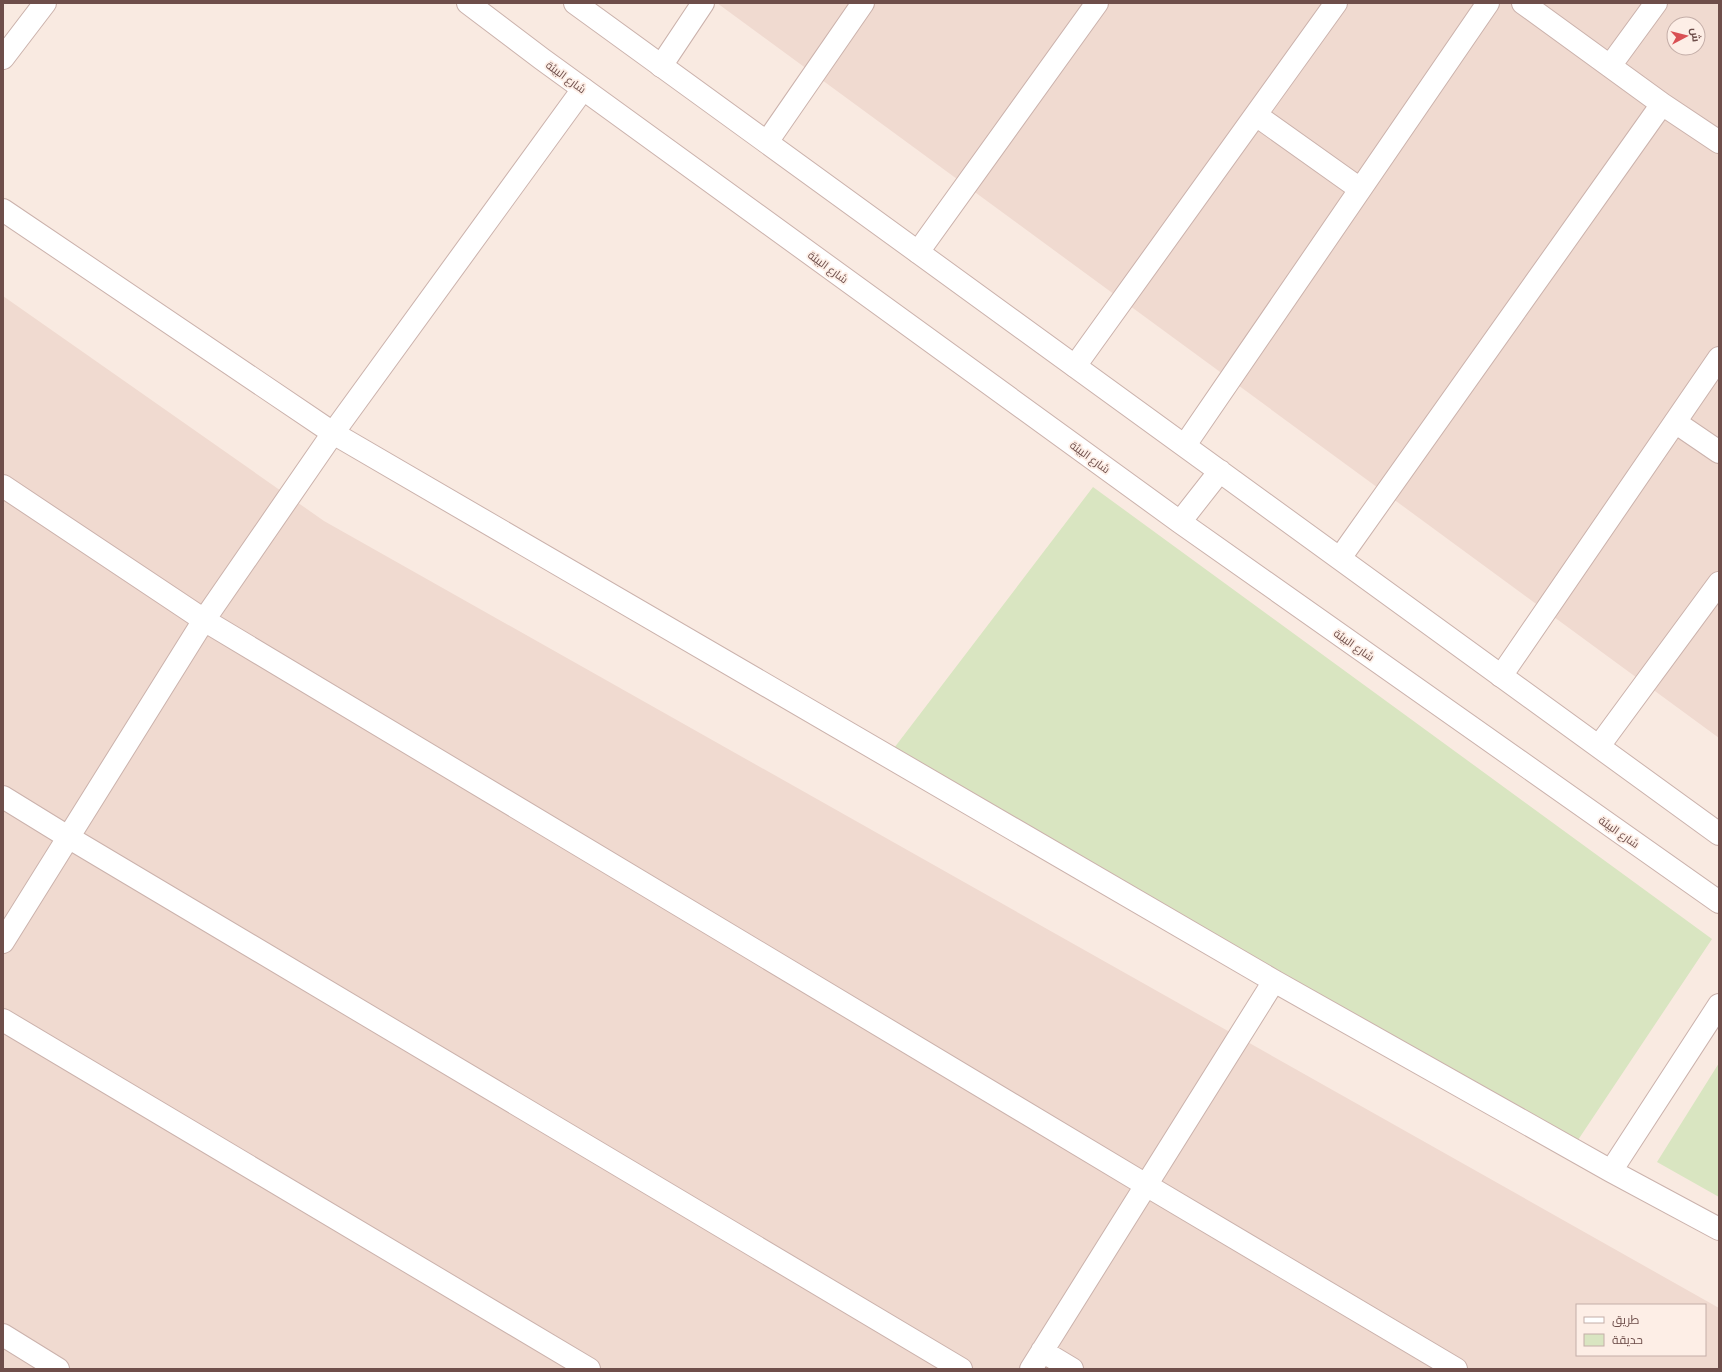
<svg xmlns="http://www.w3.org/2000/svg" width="1722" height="1372" viewBox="0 0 1722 1372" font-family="Raleway,Cairo,sans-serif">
	<rect width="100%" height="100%" fill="#f9eae1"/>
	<path fill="#f0dad0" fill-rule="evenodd" d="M 717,3 L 1719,3 L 1719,738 ZM 1674,24 L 1698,24 L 1698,48 L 1674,48 Z
		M 3,296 L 324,521 L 1719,1308 L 1719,1369 L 3,1369 ZM 1577,1305 L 1705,1305 L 1705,1355 L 1577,1355 Z"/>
	<path fill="#d9e5c1" d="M 1093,487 L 1712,939 L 1572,1149 L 888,756 Z
		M 1719,1063 L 1719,1197 L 1657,1162 Z"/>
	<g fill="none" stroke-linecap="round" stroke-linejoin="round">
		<g stroke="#cbb2ac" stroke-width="24">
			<path id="minor" d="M 1523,3 L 1662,104 L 1719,142
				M 661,66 L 703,3
				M 1610,66 L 1656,3
				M 1256,115 L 1360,189
				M 767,142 L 863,3
				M 3,210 L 333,433 L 1274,981 L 1611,1171 L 1719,1229
				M 918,252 L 1097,3
				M 1075,366 L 1336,3
				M 1675,422 L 1719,452
				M 1185,445 L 1488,3
				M 3,486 L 204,620 L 1146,1185 L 1456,1369
				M 1340,558 L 1662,104
				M 1501,676 L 1719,358
				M 1599,746 L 1719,583
				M 3,797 L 68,837 L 961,1369
				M 3,942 L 204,620 L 333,433 L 583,89
				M 3,1020 L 589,1369
				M 1611,1171 L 1719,1005
				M 3,1335 L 58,1369
				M 1042,1351 L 1072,1369
				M 1031,1369 L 1274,981"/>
		</g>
		<g stroke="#cbb2ac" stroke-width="24">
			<path id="tertiary" d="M 468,3 L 542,59 L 1180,522 L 1719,902
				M 575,3 L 1719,834
				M 3,58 L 45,3
				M 1180,522 L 1220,471"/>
		</g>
		<use href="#minor" stroke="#fff" stroke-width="22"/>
		<use href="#tertiary" stroke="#fff" stroke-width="22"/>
	</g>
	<g text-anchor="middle" stroke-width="3.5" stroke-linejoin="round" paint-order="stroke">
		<g font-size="11" fill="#6e4e4a" stroke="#fdeee6">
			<text transform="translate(566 77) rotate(36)" y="4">شارع البيئة</text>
			<text transform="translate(828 267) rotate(36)" y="4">شارع البيئة</text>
			<text transform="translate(1090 457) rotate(36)" y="4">شارع البيئة</text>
			<text transform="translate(1354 645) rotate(35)" y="4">شارع البيئة</text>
			<text transform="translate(1619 832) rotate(35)" y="4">شارع البيئة</text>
		</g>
	</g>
	<rect width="1722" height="1372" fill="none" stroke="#6e4e4a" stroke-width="8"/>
	<rect x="1576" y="1304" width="130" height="52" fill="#fdeee6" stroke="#c4aea8"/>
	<rect x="1584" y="1317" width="20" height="6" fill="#ffffff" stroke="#c4aea8"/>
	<text x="1612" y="1324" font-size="12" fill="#6e4e4a">طريق</text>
	<rect x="1584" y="1334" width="20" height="12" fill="#d9e5c1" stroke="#c4aea8"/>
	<text x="1612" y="1344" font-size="12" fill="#6e4e4a">حديقة</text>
	<g transform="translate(1686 36) rotate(83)"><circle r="19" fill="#fdeee6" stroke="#c4aea8"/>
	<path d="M0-3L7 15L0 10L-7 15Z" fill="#d95054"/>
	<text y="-6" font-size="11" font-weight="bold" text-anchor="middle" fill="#6e4e4a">ش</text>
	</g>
</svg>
